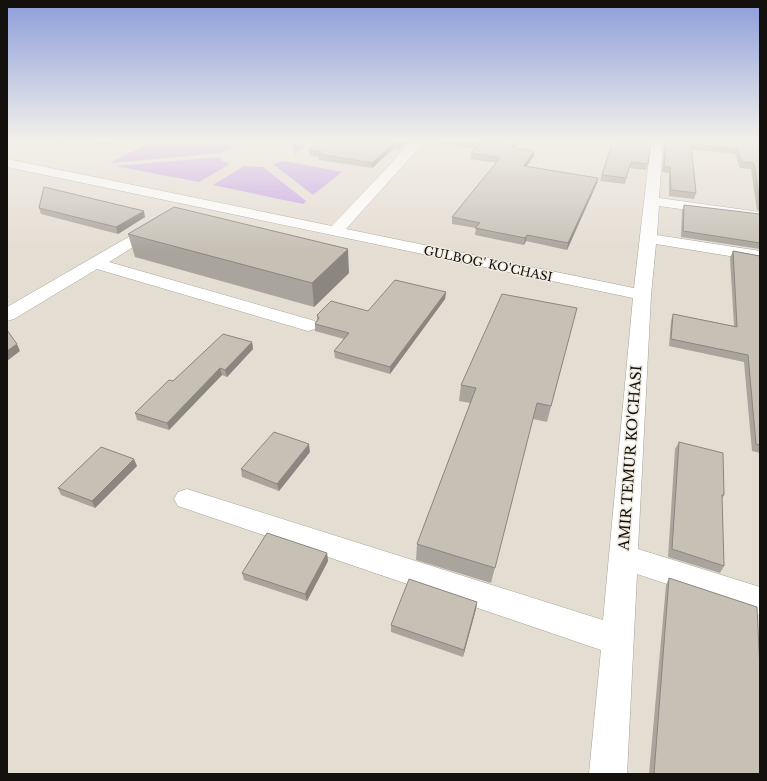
<svg xmlns="http://www.w3.org/2000/svg" width="767" height="781" viewBox="0 0 767 781" font-family="'Libre Baskerville',serif">
	<rect width="100%" height="100%" fill="#e4ddd2"/>
	<path fill="#c6a0e7" d="M 153,141 L 237,141 L 239,143 L 221,153 L 110,163 Z
		M 284,141 L 312,141 L 294,155 L 294,147 Z
		M 220,157 L 222,161 L 230,164 L 199,182 L 115,166 Z
		M 284,161 L 342,172 L 313,195 L 273,164 Z
		M 244,166 L 263,167 L 306,201 L 303,204 L 213,185 Z"/>
	<g fill="none" stroke-linecap="round" stroke-linejoin="round">
		<g stroke="#a9a398" stroke-width="1">
			<path id="minor" d="M 412,141 L 425,141 L 346,229 L 634,288 L 651,141 L 663,141 L 659,198 L 760,212 L 760,220 L 659,206 L 657,235 L 760,251 L 760,261 L 656,244 L 651,295 L 638,549 L 760,587 L 760,615 L 637,574 L 627,774 L 589,774 L 601,650 L 178,506 L 174,499 L 178,492 L 187,489 L 603,620 L 633,298 L 7,167 L 7,159 L 332,226 Z
				M 156,222 L 161,224 L 164,227 L 161,230 L 109,262 L 315,321 L 318,325 L 315,329 L 308,331 L 301,329 L 97,269 L 14,319 L 7,321 L 7,307 L 151,224 Z"/>
		</g>
		<use href="#minor" fill="#fff" fill-rule="evenodd"/>
	</g>
	<path fill="#aaa59c" d="M 52,141 L 69,141 L 64,144 Z
		M 87,141 L 114,141 L 106,145 Z
		M 408,141 L 398,150 L 393,149 L 372,168 L 319,160 L 319,157 L 309,155 L 309,150 Z
		M 426,141 L 518,141 L 514,148 L 534,151 L 534,156 L 527,166 L 598,178 L 597,183 L 567,250 L 526,241 L 524,245 L 475,235 L 476,228 L 452,224 L 452,217 L 496,163 L 470,159 L 471,153 L 476,149 Z
		M 613,141 L 648,164 L 646,170 L 629,168 L 625,184 L 600,181 L 602,175 Z
		M 664,141 L 760,141 L 760,211 L 757,210 L 751,169 L 740,168 L 735,154 L 692,149 L 696,193 L 694,199 L 669,196 L 669,173 L 662,172 Z
		M 684,205 L 760,214 L 760,249 L 681,237 L 682,211 Z
		M 39,208 L 145,217 L 118,234 L 41,214 Z
		M 128,234 L 349,273 L 314,307 L 135,257 Z
		M 733,251 L 760,256 L 760,453 L 752,451 L 744,362 L 669,346 L 671,321 L 673,314 L 734,326 L 730,258 Z
		M 446,292 L 445,299 L 390,374 L 335,358 L 334,351 L 344,339 L 315,331 L 315,324 L 317,320 L 317,315 L 368,311 Z
		M 573,323 L 547,422 L 533,419 L 491,583 L 416,560 L 417,544 L 470,403 L 459,401 L 461,385 Z
		M 252,342 L 253,349 L 227,377 L 222,375 L 169,430 L 137,420 L 135,413 L 173,381 Z
		M 679,442 L 724,495 L 722,499 L 724,566 L 720,573 L 668,557 L 675,449 Z
		M 310,452 L 279,491 L 242,477 L 241,469 Z
		M 137,466 L 95,508 L 61,495 L 58,488 Z
		M 327,553 L 328,561 L 307,601 L 244,580 L 242,573 Z
		M 669,578 L 760,774 L 649,774 L 666,585 Z
		M 477,602 L 476,609 L 463,657 L 391,632 L 391,625 Z"/>
	<path fill="#8b867f" d="M 63,141 L 69,141 L 64,144 Z
		M 105,141 L 114,141 L 106,145 Z
		M 402,141 L 408,141 L 398,150 L 398,144 Z
		M 515,141 L 518,141 L 510,153 L 511,147 Z
		M 393,144 L 393,149 L 372,168 L 372,163 Z
		M 534,151 L 534,156 L 523,171 L 524,166 Z
		M 598,178 L 597,183 L 567,250 L 568,243 Z
		M 144,211 L 145,217 L 118,234 L 116,227 Z
		M 527,235 L 526,241 L 524,245 L 525,238 Z
		M 348,249 L 349,273 L 314,307 L 312,283 Z
		M 446,292 L 445,299 L 390,374 L 390,367 Z
		M 252,342 L 253,349 L 227,377 L 225,370 Z
		M 17,344 L 20,351 L 7,361 L 7,351 Z
		M 220,368 L 222,375 L 169,430 L 167,423 Z
		M 309,444 L 310,452 L 279,491 L 277,484 Z
		M 134,459 L 137,466 L 95,508 L 92,501 Z
		M 327,553 L 328,561 L 307,601 L 305,594 Z
		M 477,602 L 476,609 L 463,657 L 464,650 Z"/>
	<path fill="#c6c0b5" stroke="#8b867f" d="M 321,141 L 402,141 L 398,144 L 393,144 L 372,163 L 319,154 L 322,152 L 309,150 Z
		M 463,141 L 515,141 L 511,147 L 534,151 L 524,166 L 598,178 L 568,243 L 527,235 L 525,238 L 475,228 L 480,223 L 452,217 L 500,158 L 471,153 L 481,144 Z
		M 613,141 L 651,141 L 648,164 L 631,162 L 626,178 L 602,175 Z
		M 666,141 L 760,141 L 760,204 L 754,163 L 742,162 L 737,149 L 691,144 L 696,193 L 671,190 L 670,167 L 664,166 Z
		M 44,187 L 144,211 L 116,227 L 39,208 Z
		M 684,205 L 760,214 L 760,243 L 683,231 Z
		M 174,207 L 348,249 L 312,283 L 128,234 Z
		M 733,251 L 760,256 L 760,445 L 756,444 L 748,355 L 671,339 L 673,314 L 737,327 Z
		M 395,280 L 446,292 L 390,367 L 334,351 L 349,333 L 315,324 L 319,318 L 317,315 L 331,301 L 368,311 Z
		M 502,294 L 577,308 L 551,406 L 537,403 L 495,568 L 417,544 L 476,388 L 461,385 Z
		M 7,330 L 17,344 L 7,351 Z
		M 223,334 L 252,342 L 225,370 L 220,368 L 167,423 L 135,413 L 169,380 L 173,381 Z
		M 274,432 L 309,444 L 277,484 L 241,469 Z
		M 679,442 L 723,453 L 724,495 L 722,495 L 724,566 L 672,549 Z
		M 101,447 L 134,459 L 92,501 L 58,488 Z
		M 267,533 L 327,553 L 305,594 L 242,573 Z
		M 669,578 L 757,607 L 760,670 L 760,774 L 654,774 Z
		M 409,579 L 477,602 L 464,650 L 391,625 Z"/>
	<linearGradient id="sky" x2="0" y2="1"><stop stop-color="#8c9dda"/><stop offset="0.56" stop-color="#f3f0eb"/><stop offset="1" stop-color="#f3f0eb" stop-opacity="0"/></linearGradient>
	<rect width="767" height="251" fill="url(#sky)"/>
	<g text-anchor="middle" stroke-width="3" stroke-linejoin="round" paint-order="stroke">
		<g font-size="12" fill="#13100d" stroke="#f1eadf">
			<text transform="translate(488 264) rotate(12)" y="4">GULBOG' KO'CHASI</text>
		</g>
		<g font-size="14" fill="#13100d" stroke="#f1eadf">
			<text transform="translate(630 458) rotate(-86)" y="5">AMIR TEMUR KO'CHASI</text>
		</g>
	</g>
	<rect width="767" height="781" fill="none" stroke="#13100d" stroke-width="16"/>
</svg>
